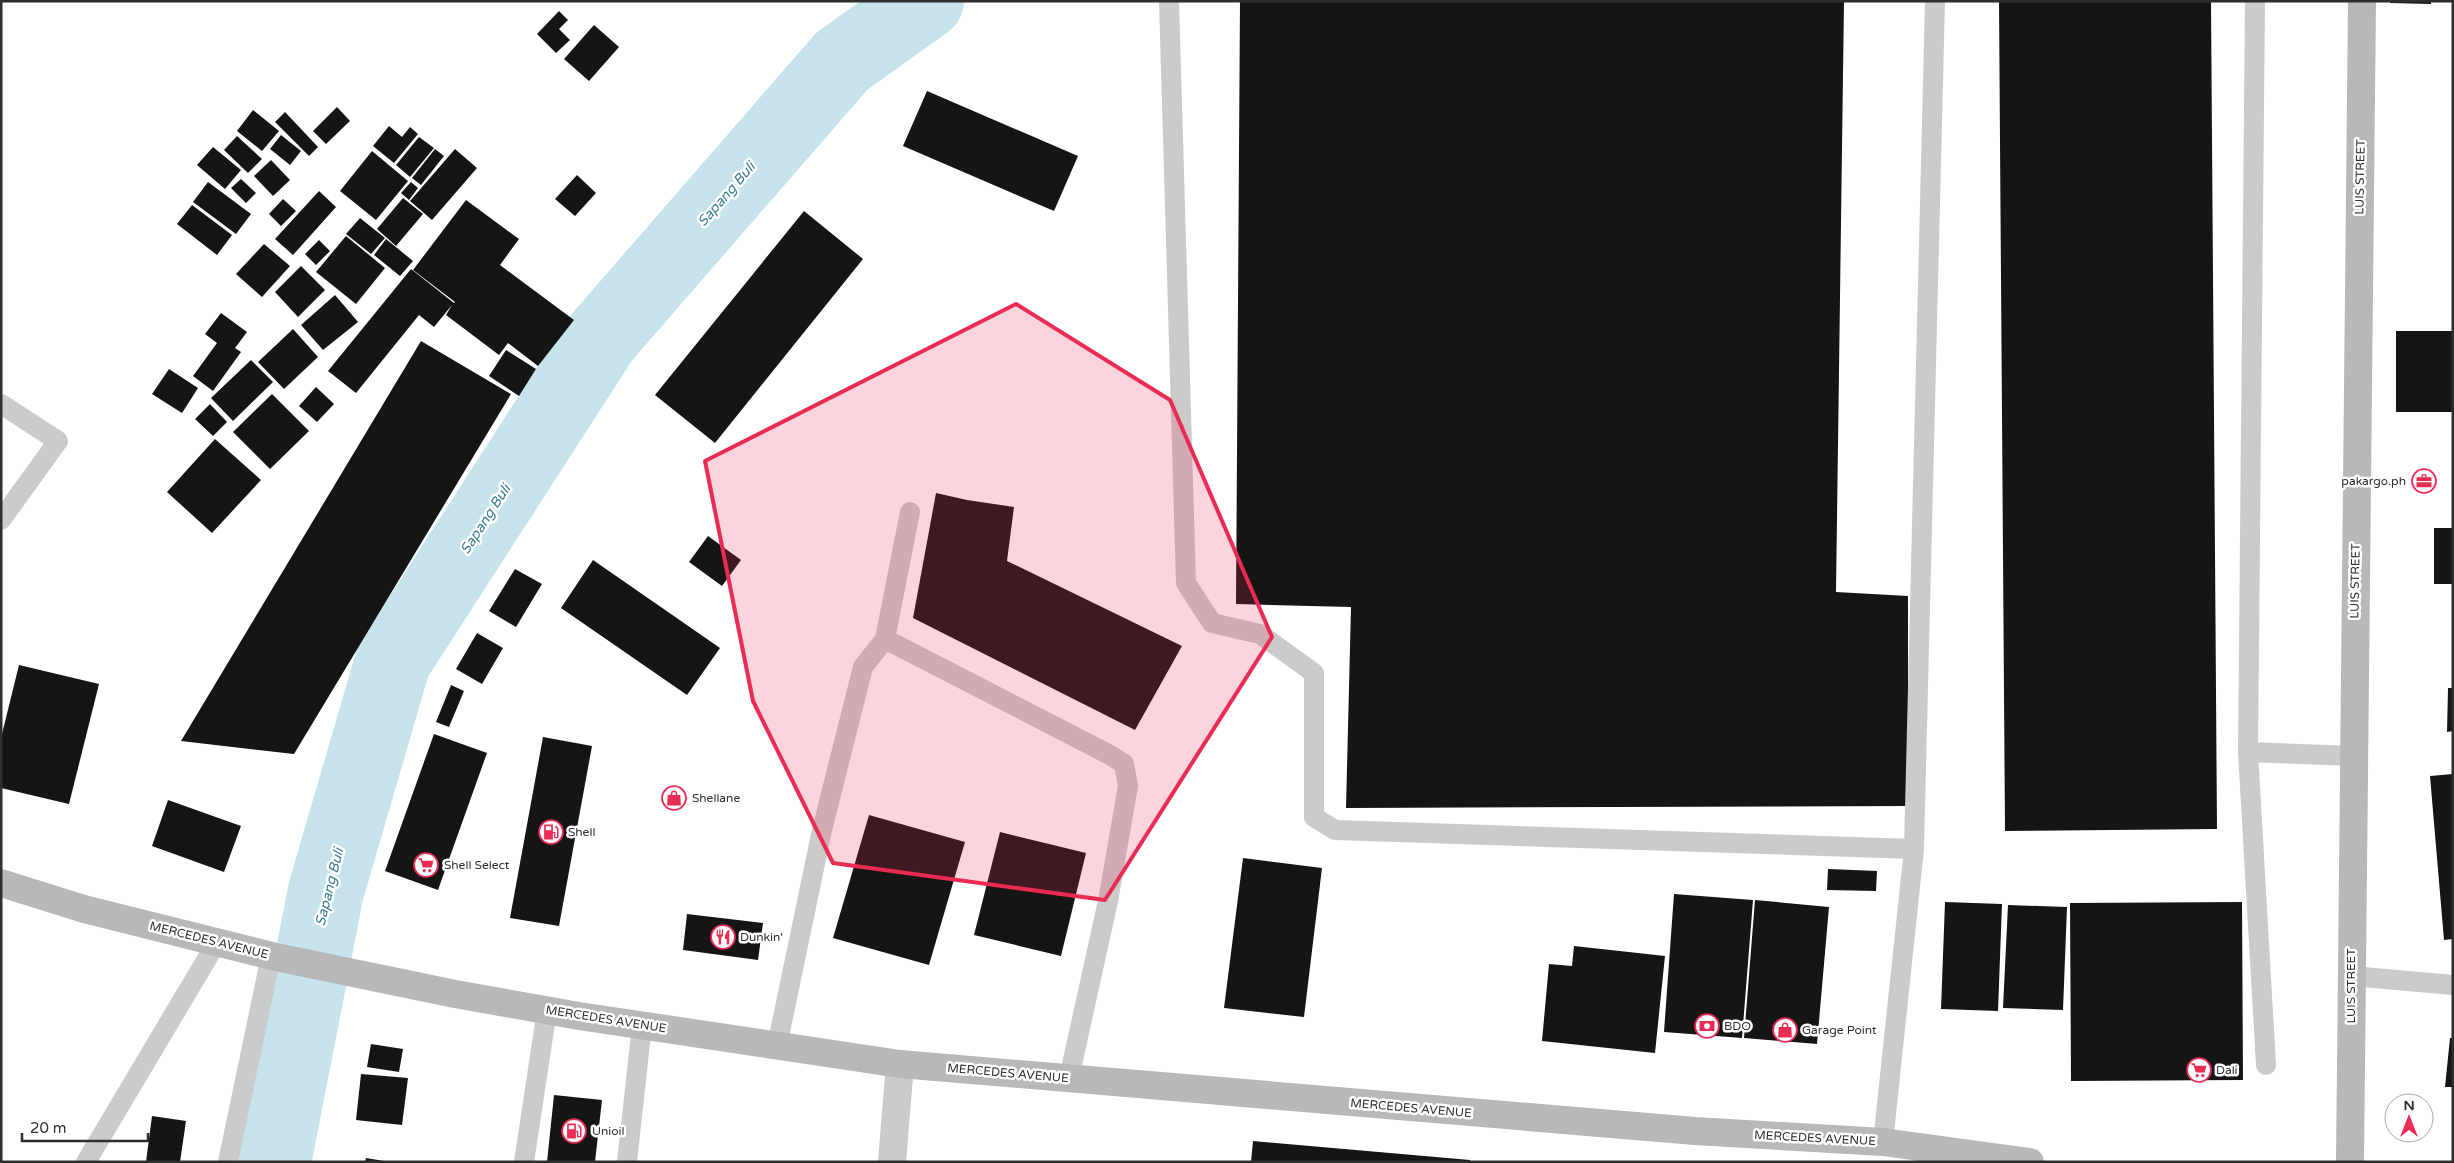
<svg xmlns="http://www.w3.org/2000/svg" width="2454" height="1163" viewBox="0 0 2454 1163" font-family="'Varela Round',sans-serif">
	<rect width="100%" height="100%" fill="#fff"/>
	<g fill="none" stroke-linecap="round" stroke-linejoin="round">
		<path stroke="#c7e3ec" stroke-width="76" d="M 273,1162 L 326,891 L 393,661 L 602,337 L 842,61 L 926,1"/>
	</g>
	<path fill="#151515" d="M 1240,1 L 1844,1 L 1836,592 L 1908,596 L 1908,806 L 1346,808 L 1351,607 L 1236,604 Z
		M 1999,1 L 2211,1 L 2217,829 L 2005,831 Z
		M 2390,1 L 2431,1 L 2431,4 L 2390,3 Z
		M 559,11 L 568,20 L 559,29 L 570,40 L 556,53 L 537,34 Z
		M 594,25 L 619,47 L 589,81 L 564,59 Z
		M 927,91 L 1078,156 L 1054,211 L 903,146 Z
		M 337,107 L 350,121 L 326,144 L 313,131 Z
		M 253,110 L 279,131 L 262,151 L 237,131 Z
		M 285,112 L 318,147 L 309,156 L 275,122 Z
		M 389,126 L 402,137 L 410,127 L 418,134 L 394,163 L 373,146 Z
		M 281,135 L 301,151 L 290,165 L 270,149 Z
		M 237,136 L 262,159 L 248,173 L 224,150 Z
		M 419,137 L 434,148 L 410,177 L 396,165 Z
		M 213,147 L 241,170 L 225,189 L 197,165 Z
		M 435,149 L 444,156 L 421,185 L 412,178 Z
		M 455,149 L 477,168 L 432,220 L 410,201 Z
		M 372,151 L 408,181 L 376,220 L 340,191 Z
		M 271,160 L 290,180 L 273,196 L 254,176 Z
		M 577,175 L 596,193 L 575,216 L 555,199 Z
		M 241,179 L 256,193 L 246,203 L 231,188 Z
		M 208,182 L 251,214 L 236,234 L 193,202 Z
		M 411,182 L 418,188 L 409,200 L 401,193 Z
		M 319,191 L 336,207 L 293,255 L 275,239 Z
		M 403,198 L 423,214 L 396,246 L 377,229 Z
		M 283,199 L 296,211 L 281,226 L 269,214 Z
		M 466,200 L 519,239 L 500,265 L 574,320 L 538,366 L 508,343 L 499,355 L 446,315 L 452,305 L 434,327 L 419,315 L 356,393 L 328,371 L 411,269 L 454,303 L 455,302 L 413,270 Z
		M 192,205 L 232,235 L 217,255 L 177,224 Z
		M 804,211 L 863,259 L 715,443 L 655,395 Z
		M 360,218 L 385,238 L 371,254 L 346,234 Z
		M 346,236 L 385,268 L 356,304 L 316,272 Z
		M 386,239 L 413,261 L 400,276 L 374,255 Z
		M 319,240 L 330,251 L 316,265 L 305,254 Z
		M 264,244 L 290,266 L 262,297 L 236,274 Z
		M 301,266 L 325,290 L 298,317 L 275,292 Z
		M 335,295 L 358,322 L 323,350 L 301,325 Z
		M 221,313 L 247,332 L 235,348 L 241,352 L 213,391 L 193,376 L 217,343 L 205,334 Z
		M 293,329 L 318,357 L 284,389 L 258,362 Z
		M 2396,331 L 2453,331 L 2453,412 L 2396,412 Z
		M 421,341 L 511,394 L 294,754 L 181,741 Z
		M 506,350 L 536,369 L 519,396 L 489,376 Z
		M 251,360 L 273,382 L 233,421 L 211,398 Z
		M 169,369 L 198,388 L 182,413 L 152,394 Z
		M 316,387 L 334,404 L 317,422 L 299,406 Z
		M 272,394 L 309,431 L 270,469 L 233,432 Z
		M 210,404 L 227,422 L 213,436 L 195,419 Z
		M 215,439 L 261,480 L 212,533 L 167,492 Z
		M 936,493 L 967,500 L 1014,507 L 1007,561 L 1182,646 L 1135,730 L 913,618 Z
		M 2434,528 L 2453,528 L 2453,584 L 2434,584 Z
		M 708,536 L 741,560 L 722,586 L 689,562 Z
		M 593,560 L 720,648 L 687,695 L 561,608 Z
		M 515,569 L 542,584 L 516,627 L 489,611 Z
		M 477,633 L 503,648 L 482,684 L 456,669 Z
		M 19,665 L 99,684 L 69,804 L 1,788 L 1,738 Z
		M 451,685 L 464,691 L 449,727 L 436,722 Z
		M 2448,688 L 2453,688 L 2453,731 L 2447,732 Z
		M 434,734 L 487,753 L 438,890 L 385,871 Z
		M 543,737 L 592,746 L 559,926 L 510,918 Z
		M 2453,774 L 2453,939 L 2444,940 L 2430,776 Z
		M 168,800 L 241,826 L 224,872 L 152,846 Z
		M 869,815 L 965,842 L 929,965 L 833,938 Z
		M 1000,832 L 1086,853 L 1061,956 L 974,935 Z
		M 1243,858 L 1322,868 L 1304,1017 L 1224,1008 Z
		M 1828,869 L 1877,871 L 1876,891 L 1827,890 Z
		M 1674,894 L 1753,900 L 1742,1038 L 1664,1032 Z
		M 1755,900 L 1829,907 L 1817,1044 L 1744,1038 Z
		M 1945,902 L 2002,904 L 1998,1011 L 1941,1009 Z
		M 2242,902 L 2243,1080 L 2071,1081 L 2070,903 Z
		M 2008,905 L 2067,907 L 2063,1010 L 2003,1008 Z
		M 687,914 L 763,923 L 758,960 L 683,950 Z
		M 1574,946 L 1665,956 L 1655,1053 L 1542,1041 L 1549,964 L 1572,966 Z
		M 2450,1038 L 2453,1038 L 2453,1087 L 2445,1087 Z
		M 371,1044 L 403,1049 L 399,1072 L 367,1067 Z
		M 361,1074 L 408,1078 L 402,1125 L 356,1120 Z
		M 554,1095 L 602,1100 L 595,1162 L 547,1162 Z
		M 152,1116 L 186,1121 L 180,1162 L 146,1162 Z
		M 1253,1141 L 1470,1160 L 1470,1162 L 1251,1162 Z
		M 366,1158 L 384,1161 L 383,1162 L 365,1162 Z"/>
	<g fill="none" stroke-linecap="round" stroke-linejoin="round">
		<path stroke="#cbcbcb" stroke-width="20" d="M 1169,1 L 1186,583 L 1212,623 L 1260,634 L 1314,673 L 1314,817 L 1335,830 L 1914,849 L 1935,1
			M 2255,1 L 2248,752 L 2266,1065
			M 1,404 L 58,441 L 1,520
			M 885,639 L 910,512
			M 2248,752 L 2353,756
			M 2352,976 L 2453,985
			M 777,1046 L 822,830 L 863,667 L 885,639 L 1110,755 L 1124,764 L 1128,786 L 1108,901 L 1069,1078
			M 1883,1142 L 1914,849
			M 86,1162 L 217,942
			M 228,1162 L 271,956
			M 524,1162 L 547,1010
			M 627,1162 L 642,1025"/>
		<path stroke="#cbcbcb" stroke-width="28" d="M 892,1162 L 900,1064"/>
		<path stroke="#b8b8b8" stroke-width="28" d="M 1,883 L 84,909 L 276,957 L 455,994 L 579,1016 L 900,1064 L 1695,1131 L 1883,1142 L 2030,1162
			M 2350,1162 L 2362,1"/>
	</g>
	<path fill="#ea2c54" fill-opacity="0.2" stroke="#ea2c54" stroke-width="4" stroke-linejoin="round" d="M 1016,304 L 1170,400 L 1272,637 L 1105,900 L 833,863 L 753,701 L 705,461 Z"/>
	<defs>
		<g id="office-ring" transform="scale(1.25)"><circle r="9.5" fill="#fff" stroke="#ea2c54" stroke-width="1.5"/><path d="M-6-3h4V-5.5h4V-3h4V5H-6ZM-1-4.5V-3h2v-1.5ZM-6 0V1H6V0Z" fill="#ea2c54"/></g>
		<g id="shop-ring" transform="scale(1.25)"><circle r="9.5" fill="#fff" stroke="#ea2c54" stroke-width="1.5"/><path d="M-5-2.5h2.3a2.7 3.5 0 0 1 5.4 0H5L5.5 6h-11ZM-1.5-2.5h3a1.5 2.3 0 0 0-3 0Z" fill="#ea2c54"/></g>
		<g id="fuel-ring" transform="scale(1.25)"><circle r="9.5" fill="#fff" stroke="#ea2c54" stroke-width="1.5"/><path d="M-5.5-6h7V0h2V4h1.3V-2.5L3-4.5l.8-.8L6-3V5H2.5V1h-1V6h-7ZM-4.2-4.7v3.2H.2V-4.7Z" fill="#ea2c54"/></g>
		<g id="supermarket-ring" transform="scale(1.25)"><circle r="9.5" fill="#fff" stroke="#ea2c54" stroke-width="1.5"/><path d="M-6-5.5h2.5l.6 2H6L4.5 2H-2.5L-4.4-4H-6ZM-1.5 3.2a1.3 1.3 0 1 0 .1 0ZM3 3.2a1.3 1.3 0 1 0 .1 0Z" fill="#ea2c54"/></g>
		<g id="restaurant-ring" transform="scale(1.25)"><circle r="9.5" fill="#fff" stroke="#ea2c54" stroke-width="1.5"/><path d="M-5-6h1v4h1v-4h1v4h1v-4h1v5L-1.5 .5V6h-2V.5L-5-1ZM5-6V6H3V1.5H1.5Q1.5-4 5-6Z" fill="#ea2c54"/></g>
		<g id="bank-ring" transform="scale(1.25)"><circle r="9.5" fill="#fff" stroke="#ea2c54" stroke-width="1.5"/><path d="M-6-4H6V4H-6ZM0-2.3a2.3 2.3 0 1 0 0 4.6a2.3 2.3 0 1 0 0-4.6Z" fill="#ea2c54"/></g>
	</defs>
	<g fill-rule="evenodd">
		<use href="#office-ring" x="2424" y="481"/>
		<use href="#shop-ring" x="674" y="798"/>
		<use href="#fuel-ring" x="551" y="832"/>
		<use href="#supermarket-ring" x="426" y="865"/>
		<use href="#restaurant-ring" x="723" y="937"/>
		<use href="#bank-ring" x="1707" y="1026"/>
		<use href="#shop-ring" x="1785" y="1030"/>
		<use href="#supermarket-ring" x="2199" y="1070"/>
		<use href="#fuel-ring" x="574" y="1131"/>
	</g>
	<g text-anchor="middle" stroke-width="5" stroke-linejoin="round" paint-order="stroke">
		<g font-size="12" fill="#2e2e2e" stroke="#fff">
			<text transform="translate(2360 177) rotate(-89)" y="4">LUIS STREET</text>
			<text transform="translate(2355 581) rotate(-89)" y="4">LUIS STREET</text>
			<text transform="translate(209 940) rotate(14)" y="4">MERCEDES AVENUE</text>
			<text transform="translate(2351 986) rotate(-90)" y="4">LUIS STREET</text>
			<text transform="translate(606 1019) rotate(9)" y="4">MERCEDES AVENUE</text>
			<text transform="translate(1008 1073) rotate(5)" y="4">MERCEDES AVENUE</text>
			<text transform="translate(1411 1108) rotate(5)" y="4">MERCEDES AVENUE</text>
			<text transform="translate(1815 1138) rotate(3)" y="4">MERCEDES AVENUE</text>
		</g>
		<g font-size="12" fill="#2e2e2e" stroke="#fff" text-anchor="start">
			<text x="2406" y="485" text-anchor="end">pakargo.ph</text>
			<text x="692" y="802">Shellane</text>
			<text x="568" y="836">Shell</text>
			<text x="444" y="869">Shell Select</text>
			<text x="740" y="941">Dunkin'</text>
			<text x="1724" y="1030">BDO</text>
			<text x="1802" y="1034">Garage Point</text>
			<text x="2216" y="1074">Dali</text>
			<text x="592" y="1135">Unioil</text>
		</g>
		<g font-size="14" font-style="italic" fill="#3a7d92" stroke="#fff">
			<text transform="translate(726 194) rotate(-49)" y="5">Sapang Buli</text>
			<text transform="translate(485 519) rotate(-57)" y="5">Sapang Buli</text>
			<text transform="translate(329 887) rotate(-76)" y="5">Sapang Buli</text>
		</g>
	</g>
	<rect width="2454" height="1163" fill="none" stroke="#2e2e2e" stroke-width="5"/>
	<g transform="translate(2409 1118)"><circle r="24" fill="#ffffff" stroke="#ababab"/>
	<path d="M0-4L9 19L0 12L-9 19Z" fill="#ea2c54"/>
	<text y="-8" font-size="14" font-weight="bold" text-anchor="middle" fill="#2e2e2e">N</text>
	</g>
	<path d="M22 1133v8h126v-8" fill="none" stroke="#2e2e2e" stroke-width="2.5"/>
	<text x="30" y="1133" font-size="15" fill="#2e2e2e" stroke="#ffffff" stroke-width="4" paint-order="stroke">20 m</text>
</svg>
